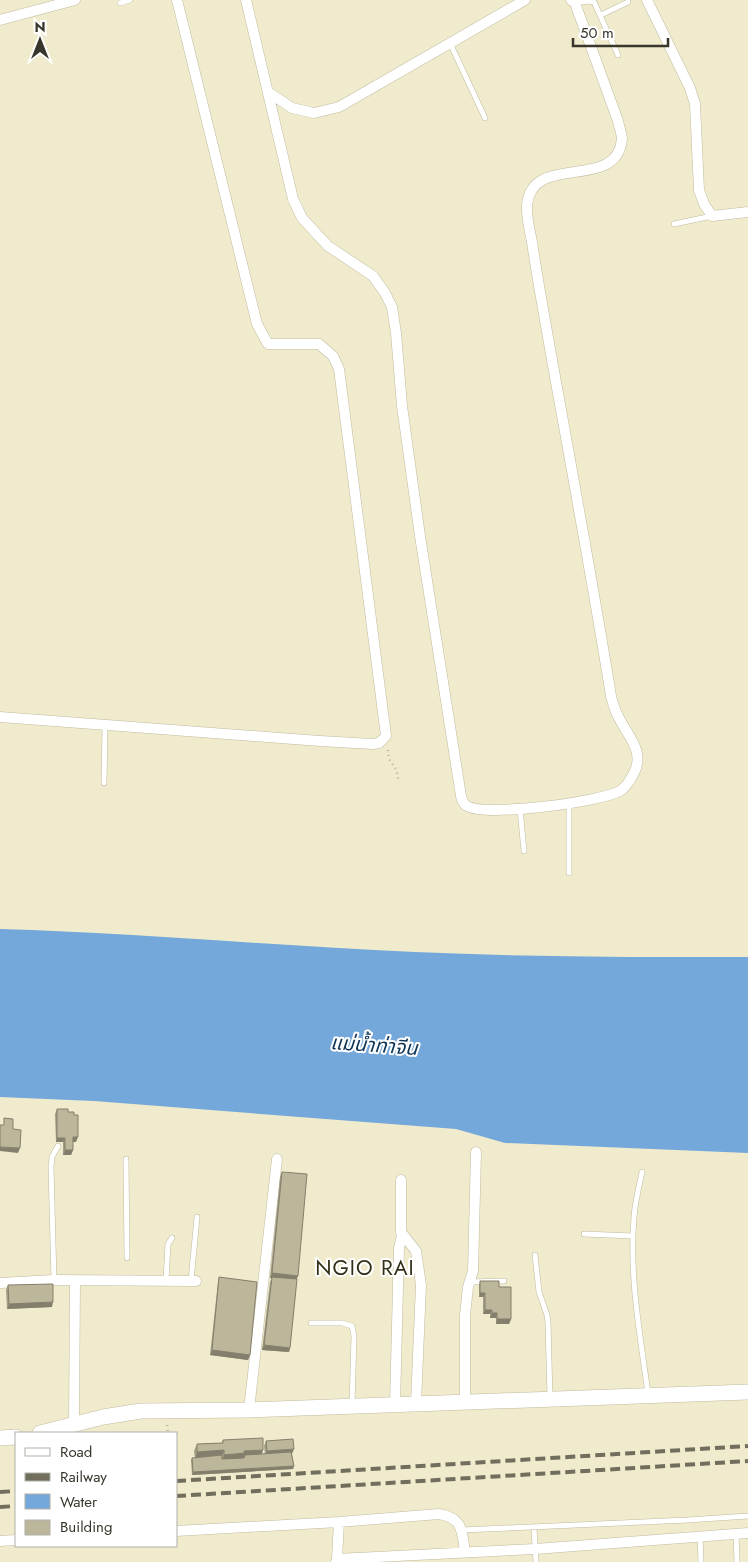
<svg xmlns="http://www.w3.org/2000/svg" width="748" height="1562" viewBox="0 0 748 1562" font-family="Jost,'Noto Sans Thai',sans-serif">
	<rect width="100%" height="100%" fill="#f0ebcd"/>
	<path fill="#74a8da" d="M 0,929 C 139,933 277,946 415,952 C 526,957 637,957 748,957 L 748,1153 L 505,1143 L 456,1129 L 94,1101 L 0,1097 Z"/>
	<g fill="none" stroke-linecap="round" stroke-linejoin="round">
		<g stroke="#c0bb9f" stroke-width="6">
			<path id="lane" d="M 120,3 L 130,0
				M 575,3 L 589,1 L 594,2 L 618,55
				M 601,15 L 628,2
				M 450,43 L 485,118
				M 674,224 L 712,216
				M 104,783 L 105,726
				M 520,809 L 524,851
				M 569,873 L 569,804
				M 126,1159 L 127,1258
				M 642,1172 C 639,1187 635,1202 634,1217 C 629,1275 640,1335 648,1393
				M 584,1234 L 633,1236
				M 535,1255 L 539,1292 L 547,1315 L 548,1323 L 550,1398
				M 54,1280 L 51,1167 L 52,1157 L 58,1146
				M 166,1280 L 168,1244 L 172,1238
				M 191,1281 L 197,1217
				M 470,1282 L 504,1281
				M 311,1323 L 342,1323 L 352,1326 L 354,1336 L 352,1405
				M 534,1528 L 536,1562
				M 462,1530 L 688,1520 L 748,1516
				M 736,1534 L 737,1562
				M 700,1537 L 701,1562"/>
		</g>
		<g stroke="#c0bb9f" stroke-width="11">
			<path id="street" d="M 246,0 L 293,199 L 302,218 L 328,246 L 373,276 L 385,293 L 392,307 L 396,333 L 402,406 L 420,536 L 461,796 C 462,800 463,804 467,806 C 486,817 599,802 620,791 C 626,787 631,779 634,773 C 645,752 628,736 619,718 C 615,711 613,704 611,696 C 592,578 570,461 549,343 C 543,309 537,276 532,242 C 530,231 526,217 527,205 C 532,151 617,193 622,139 C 622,134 619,127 618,121 L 575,3 L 571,0
				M 647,0 L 690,88 L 695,104 L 699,190 L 704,204 L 712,216 L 748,212
				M 0,20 L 75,0
				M 268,92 L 292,108 L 314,113 L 339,107 L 525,0
				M 0,717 L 320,741 L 373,744 L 379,743 L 386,736 L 339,369 L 333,356 L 319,344 L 268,344 L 257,324 L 177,0
				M 401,1180 L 401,1232 L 416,1251 L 421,1285 L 416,1403
				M 0,1283 L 54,1280 L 196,1281
				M 465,1402 L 465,1315 L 468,1287 L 473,1271 L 476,1152
				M 395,1404 L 399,1248 L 402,1235
				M 249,1410 L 277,1159
				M 74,1425 L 75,1281
				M 176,1531 L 339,1522 L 439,1514 C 463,1518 462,1531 465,1552
				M 0,1541 L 16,1540
				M 337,1559 L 339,1522
				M 336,1562 L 337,1559 L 535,1549 L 748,1533"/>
		</g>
		<g stroke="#c0bb9f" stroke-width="16">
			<path id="secondary" d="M 40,1433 L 103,1417 L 141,1411 L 249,1410 L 748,1392
				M 0,1438 L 16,1437"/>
		</g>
		<path stroke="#b8b49b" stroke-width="2.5" stroke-dasharray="1 4" stroke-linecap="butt" d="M 388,750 L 389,759 L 396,769 L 399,782
			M 167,1425 L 168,1433"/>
		<use href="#lane" stroke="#fff" stroke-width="5"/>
		<use href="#street" stroke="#fff" stroke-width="10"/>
		<use href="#secondary" stroke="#fff" stroke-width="15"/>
		<path stroke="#716e5d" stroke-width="4" stroke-dasharray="10 5" stroke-linecap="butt" d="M 176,1481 L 748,1446
			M 0,1492 L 16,1491
			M 176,1496 L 748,1461
			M 0,1507 L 16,1506"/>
	</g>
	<path fill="#a29d84" d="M 57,1109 L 68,1112 L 76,1142 L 73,1142 L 73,1150 L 71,1155 L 63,1155 L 63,1142 L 56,1142 L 55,1114 Z
		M 282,1172 L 298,1276 L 296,1279 L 290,1348 L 289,1352 L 262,1350 L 270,1282 L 272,1278 L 270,1278 L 280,1177 Z
		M 219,1277 L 250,1355 L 248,1360 L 210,1355 L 218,1282 Z
		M 480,1281 L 499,1287 L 511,1319 L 509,1324 L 496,1324 L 496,1318 L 490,1318 L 490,1314 L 483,1314 L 483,1297 L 479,1297 L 479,1286 Z
		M 8,1285 L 52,1307 L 7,1309 L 6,1290 Z
		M 223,1440 L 262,1454 L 265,1454 L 264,1446 L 266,1441 L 292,1454 L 294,1466 L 293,1469 L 192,1475 L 191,1460 L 192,1458 L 195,1458 L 194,1451 L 197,1444 L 222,1443 Z"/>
	<path fill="#847f6c" d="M 73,1137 L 78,1137 L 76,1142 L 71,1142 Z
		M 57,1138 L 65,1138 L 63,1142 L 56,1142 Z
		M 0,1147 L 20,1148 L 18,1153 L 0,1151 Z
		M 65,1150 L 73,1150 L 71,1155 L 63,1155 Z
		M 272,1273 L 298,1276 L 296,1281 L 270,1278 Z
		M 480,1293 L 485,1293 L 483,1297 L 479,1297 Z
		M 53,1302 L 52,1307 L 7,1309 L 9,1304 Z
		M 485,1310 L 492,1310 L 490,1314 L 483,1314 Z
		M 492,1313 L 497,1313 L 496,1318 L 490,1318 Z
		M 497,1319 L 511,1319 L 509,1324 L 496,1324 Z
		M 264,1345 L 290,1348 L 289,1352 L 262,1350 Z
		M 212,1350 L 250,1355 L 248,1360 L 210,1355 Z
		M 294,1449 L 292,1454 L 265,1456 L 267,1451 Z
		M 224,1450 L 221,1457 L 195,1459 L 197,1452 Z
		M 263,1450 L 261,1457 L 222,1462 L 224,1455 L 244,1451 Z
		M 294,1466 L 293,1469 L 192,1475 L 193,1472 Z"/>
	<path fill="#bcb69a" stroke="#847f6c" d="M 57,1109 L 68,1109 L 68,1112 L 74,1112 L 74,1115 L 78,1115 L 78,1137 L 73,1137 L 73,1150 L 65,1150 L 65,1138 L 57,1138 Z
		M 4,1118 L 13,1119 L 13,1129 L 21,1130 L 20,1148 L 0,1147 L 0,1125 L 4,1125 Z
		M 282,1172 L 307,1174 L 298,1276 L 272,1273 Z
		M 219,1277 L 257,1282 L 250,1355 L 212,1350 Z
		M 272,1277 L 297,1279 L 290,1348 L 264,1345 Z
		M 480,1281 L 499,1281 L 499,1287 L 511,1287 L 511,1319 L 497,1319 L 497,1313 L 492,1313 L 492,1310 L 485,1310 L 485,1293 L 480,1293 Z
		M 53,1284 L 53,1302 L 9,1304 L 8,1285 Z
		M 263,1438 L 263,1450 L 244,1451 L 245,1453 L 224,1455 L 224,1450 L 197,1452 L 197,1444 L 223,1443 L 223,1440 Z
		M 293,1439 L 294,1449 L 267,1451 L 266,1441 Z
		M 291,1452 L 294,1466 L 193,1472 L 192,1458 L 222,1455 L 222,1459 L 244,1458 L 245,1455 Z"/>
	<g text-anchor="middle" stroke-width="4" stroke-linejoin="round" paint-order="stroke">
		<g font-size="20" font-style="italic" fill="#0f3657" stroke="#fff">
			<text transform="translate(374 1045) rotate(4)" y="7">แม่น้ำท่าจีน</text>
		</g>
		<g font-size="21" letter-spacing="1" fill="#343018" stroke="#fff">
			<text x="365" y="1275">NGIO RAI</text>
		</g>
	</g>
	<rect x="15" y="1432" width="162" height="115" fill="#ffffff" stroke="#afafaa"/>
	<rect x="25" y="1448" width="25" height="8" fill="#ffffff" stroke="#afafaa"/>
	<text x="60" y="1457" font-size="15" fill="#38362b">Road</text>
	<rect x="25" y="1473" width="25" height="8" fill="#716e5d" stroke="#afafaa"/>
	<text x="60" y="1482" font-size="15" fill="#38362b">Railway</text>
	<rect x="25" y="1494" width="25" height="15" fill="#74a8da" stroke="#afafaa"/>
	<text x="60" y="1507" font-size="15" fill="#38362b">Water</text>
	<rect x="25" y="1520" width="25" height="15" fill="#bcb69a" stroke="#afafaa"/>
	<text x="60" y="1532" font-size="15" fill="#38362b">Building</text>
	<g transform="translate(40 40)" stroke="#ffffff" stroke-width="4" paint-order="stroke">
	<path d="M0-4L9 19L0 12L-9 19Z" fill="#38362b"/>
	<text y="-8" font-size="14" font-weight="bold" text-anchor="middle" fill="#38362b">N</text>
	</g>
	<path d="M573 38v8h95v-8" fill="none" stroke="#38362b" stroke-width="2.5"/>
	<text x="580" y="38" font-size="15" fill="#38362b" stroke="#ffffff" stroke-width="4" paint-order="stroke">50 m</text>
</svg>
